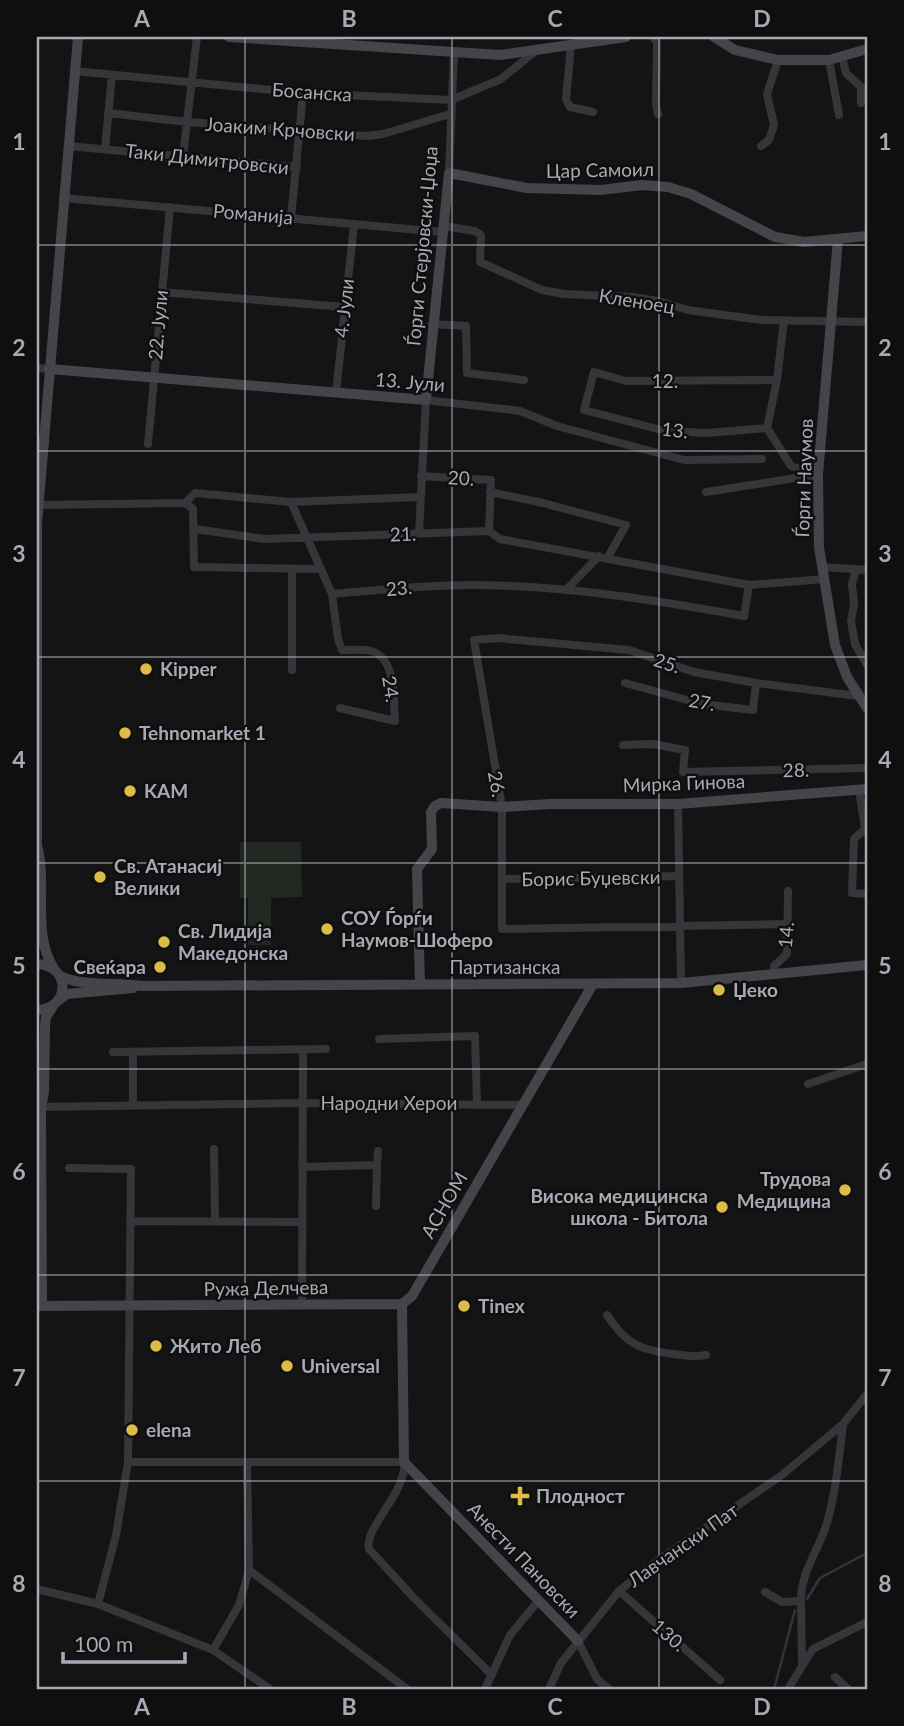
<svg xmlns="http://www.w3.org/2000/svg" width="904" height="1726" viewBox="0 0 904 1726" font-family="Lato,sans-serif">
	<rect width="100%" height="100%" fill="#141415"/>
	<path fill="#212822" d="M 240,842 L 301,842 L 302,897 L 271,898 L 271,945 L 248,945 L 248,898 L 240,898 Z"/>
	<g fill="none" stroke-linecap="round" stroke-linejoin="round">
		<path stroke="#2f353c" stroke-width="2.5" d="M 807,1599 L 820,1578 L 867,1553
			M 774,1689 L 795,1610"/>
		<path stroke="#35363a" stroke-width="8" d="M 653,37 L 657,42 L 656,105 L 658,114
			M 571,46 L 566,99 L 570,107 L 593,112
			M 842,56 L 846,73 L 861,87 L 861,103
			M 829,60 L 839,115
			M 74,71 L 303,93 L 451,100 L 501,79 L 537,50
			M 108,113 L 187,122 L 367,136 L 383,134 L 450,114
			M 68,146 L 297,167
			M 761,146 L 769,140 L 774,125 L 767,94 L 778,60
			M 105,149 L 112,75
			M 183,156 L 197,37
			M 449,173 L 454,53
			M 63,198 L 442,232
			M 291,218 L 303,93
			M 443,226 L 475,231 L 481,235 L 480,262 L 542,290 L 564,294 L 632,297 L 658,301 L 688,310 L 761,320 L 867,322
			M 161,292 L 344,307
			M 784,320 L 777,380 L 767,428 L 791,466 L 818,474
			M 432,324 L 466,326 L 467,373 L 524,380
			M 37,368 L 49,369
			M 336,393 L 354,224
			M 767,428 L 707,433 L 665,431 L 584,410 L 594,372 L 626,381 L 777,380
			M 148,444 L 170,207
			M 421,476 L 491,480 L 489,531
			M 490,492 L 543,503 L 626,525 L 608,557
			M 706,492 L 815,475
			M 291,502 L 332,594 L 338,639 L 342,650 C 351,650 362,649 371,651 C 397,658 393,700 395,721 L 340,708
			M 185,503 L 195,493 L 291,502 L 420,497
			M 37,505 L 185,503 L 193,509 L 194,567 L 319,569
			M 195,529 L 265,539 L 489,531 L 500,539 L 749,585 L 825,579
			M 419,533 L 426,400 L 520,411 L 557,426 L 684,460 L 762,459
			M 822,567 L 867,570
			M 856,570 L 852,584 L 854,605 L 851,621 L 855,644 L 867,665
			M 566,590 L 599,556
			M 332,594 C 378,590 425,585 471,585 C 563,585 654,600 744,616 L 749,585
			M 292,670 L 292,569
			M 625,683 L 702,704 L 753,710 L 756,683
			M 623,745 L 652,744 L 685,750 L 683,772 L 867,768
			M 859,790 L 865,829 L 854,839 L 852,893 L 867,894
			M 678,804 L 681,983
			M 502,879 L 679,876
			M 787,924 L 502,929 L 502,807 L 474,640 L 498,638 L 629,650 L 694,672 L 756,683 L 858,696
			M 774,974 L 774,966 L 787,954 L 788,891
			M 379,1039 L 475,1036 L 477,1103
			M 113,1052 L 326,1049
			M 808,1084 L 867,1064
			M 133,1104 L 133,1052
			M 38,1107 L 302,1103 L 522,1105
			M 214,1149 L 215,1221
			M 377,1165 L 378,1151
			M 302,1167 L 377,1165 L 376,1206
			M 69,1168 L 131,1169 L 128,1462 L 116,1535 L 98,1604
			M 130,1221 L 302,1222
			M 302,1305 L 303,1049
			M 607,1315 C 626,1344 639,1350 674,1354 C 685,1356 695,1357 706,1355
			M 128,1462 L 404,1462 C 407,1493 364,1527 369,1549 L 413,1597 L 492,1675
			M 249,1570 L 407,1689
			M 37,1589 L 98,1604 L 213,1650 L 270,1689
			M 619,1591 L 720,1680
			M 765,1592 L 782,1602 L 801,1601 C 800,1574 819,1549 827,1523 C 836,1491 839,1457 843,1424
			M 801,1601 L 802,1665
			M 578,1641 L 597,1679 L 609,1689
			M 213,1650 L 239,1605 L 249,1570 L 247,1463
			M 835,1677 L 848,1689
			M 485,1689 L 510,1635 L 539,1600
			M 549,1689 L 561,1663 L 619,1591 L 657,1561 L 782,1475 L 843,1424 L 867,1394
			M 788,1689 L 813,1649 L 867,1622"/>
		<path stroke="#44444a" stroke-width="10" d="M 229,37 L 500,55 L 626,37
			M 714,37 L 735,50 L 778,60 L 829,60 L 867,49
			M 838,239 L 818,474 L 819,547 L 835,645 L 847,677 L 867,708
			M 49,369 L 426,400 L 449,173 L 527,188 L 601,190 L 642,185 L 668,187 L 691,194 L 775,237 L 804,242 L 867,236
			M 37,524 L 78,37
			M 37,527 L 37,848
			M 37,845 C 48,886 31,932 54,969
			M 37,964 C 71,965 71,1009 37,1010
			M 59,975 C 78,987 118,982 142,986 L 681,983 L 867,965
			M 420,984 L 417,869 L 432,849 L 431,812 L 435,806 L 441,803 L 502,807 L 551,804 L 678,804 L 867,789
			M 59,1000 L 67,994 L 133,988
			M 402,1304 L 404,1462 L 578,1641
			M 402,1304 L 412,1296 L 593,984
			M 37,1306 L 402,1304
			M 42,1306 L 41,1107 L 44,1092 L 45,1026 L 46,1017 L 53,1006"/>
	</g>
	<path fill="none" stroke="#a7aab4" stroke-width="2" stroke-opacity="0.55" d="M 245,37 L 245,1689M 452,37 L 452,1689M 659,37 L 659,1689M 37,245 L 867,245M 37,451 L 867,451M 37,657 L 867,657M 37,863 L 867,863M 37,1069 L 867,1069M 37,1275 L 867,1275M 37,1481 L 867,1481"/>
	<g fill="#dbbc46" stroke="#0f0f10" stroke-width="2.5">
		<circle cx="146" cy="669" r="7"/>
		<circle cx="125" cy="733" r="7"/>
		<circle cx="130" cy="791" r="7"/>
		<circle cx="100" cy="877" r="7"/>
		<circle cx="327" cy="929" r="7"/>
		<circle cx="164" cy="942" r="7"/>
		<circle cx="160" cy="967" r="7"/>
		<circle cx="719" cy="990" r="7"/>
		<circle cx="845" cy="1190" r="7"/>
		<circle cx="722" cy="1207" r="7"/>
		<circle cx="464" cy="1306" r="7"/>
		<circle cx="156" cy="1346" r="7"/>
		<circle cx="287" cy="1366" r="7"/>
		<circle cx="132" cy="1430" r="7"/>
		<path d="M516.5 1485.5h7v7h7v7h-7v7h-7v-7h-7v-7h7z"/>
	</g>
	<g text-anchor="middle" stroke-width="5" stroke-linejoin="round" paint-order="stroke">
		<g font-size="19" fill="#a7aab4" stroke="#0f0f10">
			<text transform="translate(312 92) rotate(4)" y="7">Босанска</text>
			<text transform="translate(280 129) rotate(4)" y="7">Јоаким Крчовски</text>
			<text transform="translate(207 159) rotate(6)" y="7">Таки Димитровски</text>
			<text transform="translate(600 170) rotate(-1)" y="7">Цар Самоил</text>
			<text transform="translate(253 214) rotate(5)" y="7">Романија</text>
			<text transform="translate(422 246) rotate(-85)" y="7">Ѓорги Стерјовски-Џоџа</text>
			<text transform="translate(637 301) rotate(9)" y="7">Кленоец</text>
			<text transform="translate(344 308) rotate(-84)" y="7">4. Јули</text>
			<text transform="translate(158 325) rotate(-85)" y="7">22. Јули</text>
			<text x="665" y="388">12.</text>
			<text transform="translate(410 382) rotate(5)" y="7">13. Јули</text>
			<text transform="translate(675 430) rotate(6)" y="7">13.</text>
			<text transform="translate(461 478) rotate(3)" y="7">20.</text>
			<text transform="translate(804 478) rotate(-88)" y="7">Ѓорги Наумов</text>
			<text transform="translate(403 534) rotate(-2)" y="7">21.</text>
			<text transform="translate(399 588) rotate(-5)" y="7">23.</text>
			<text transform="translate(667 663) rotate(18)" y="7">25.</text>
			<text transform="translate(391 689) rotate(81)" y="7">24.</text>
			<text transform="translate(702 702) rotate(10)" y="7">27.</text>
			<text transform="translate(796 770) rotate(-1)" y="7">28.</text>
			<text transform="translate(684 783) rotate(-2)" y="7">Мирка Гинова</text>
			<text transform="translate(497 784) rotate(80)" y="7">26.</text>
			<text transform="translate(591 878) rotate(-1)" y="7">Борис Буџевски</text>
			<text transform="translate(786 935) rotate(-85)" y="7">14.</text>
			<text x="505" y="974">Партизанска</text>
			<text x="389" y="1110">Народни Херои</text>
			<text transform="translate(444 1205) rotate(-60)" y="7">АСНОМ</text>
			<text transform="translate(266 1288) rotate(-1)" y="7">Ружа Делчева</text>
			<text transform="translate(683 1545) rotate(-35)" y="7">Лавчански Пат</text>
			<text transform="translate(524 1560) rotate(46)" y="7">Анести Пановски</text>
			<text transform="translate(669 1635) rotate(41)" y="7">130.</text>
		</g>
		<g font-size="19" font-weight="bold" fill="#a7aab4" stroke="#0f0f10" text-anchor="start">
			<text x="160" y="676">Kipper</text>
			<text x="139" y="740">Tehnomarket 1</text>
			<text x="144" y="798">KAM</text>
			<text x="114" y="873">Св. Атанасиј<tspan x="114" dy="22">Велики</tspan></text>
			<text x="341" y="925">СОУ Ѓорѓи<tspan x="341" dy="22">Наумов-Шоферо</tspan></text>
			<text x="178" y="938">Св. Лидија<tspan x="178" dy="22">Македонска</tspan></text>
			<text x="146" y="974" text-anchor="end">Свеќара</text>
			<text x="733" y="997">Џеко</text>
			<text x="831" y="1186" text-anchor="end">Трудова<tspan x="831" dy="22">Медицина</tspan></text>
			<text x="708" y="1203" text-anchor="end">Висока медицинска<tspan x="708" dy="22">школа - Битола</tspan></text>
			<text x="478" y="1313">Tinex</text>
			<text x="170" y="1353">Жито Леб</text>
			<text x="301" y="1373">Universal</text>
			<text x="146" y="1437">elena</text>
			<text x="536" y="1503">Плодност</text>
		</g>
	</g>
	<rect width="904" height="1726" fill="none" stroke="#0f0f10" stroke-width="77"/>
	<path d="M63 1652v10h122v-10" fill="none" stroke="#a7aab4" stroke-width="3.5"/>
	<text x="74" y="1652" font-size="21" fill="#a7aab4" stroke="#0f0f10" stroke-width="5" paint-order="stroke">100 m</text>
	<rect x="38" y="38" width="828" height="1650" fill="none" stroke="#a7aab4" stroke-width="2.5"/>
	<g font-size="23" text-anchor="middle" font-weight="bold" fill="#a7aab4">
		<text x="142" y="27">A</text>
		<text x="349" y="27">B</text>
		<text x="555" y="27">C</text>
		<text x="762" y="27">D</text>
		<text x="19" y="150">1</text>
		<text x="885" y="150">1</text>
		<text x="19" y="356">2</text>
		<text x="885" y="356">2</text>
		<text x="19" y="562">3</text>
		<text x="885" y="562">3</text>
		<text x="19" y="768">4</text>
		<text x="885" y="768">4</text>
		<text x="19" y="974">5</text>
		<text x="885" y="974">5</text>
		<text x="19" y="1180">6</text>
		<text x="885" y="1180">6</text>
		<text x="19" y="1386">7</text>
		<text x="885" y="1386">7</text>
		<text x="19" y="1592">8</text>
		<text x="885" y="1592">8</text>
		<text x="142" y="1715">A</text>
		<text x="349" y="1715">B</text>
		<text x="555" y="1715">C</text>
		<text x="762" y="1715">D</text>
	</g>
</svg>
